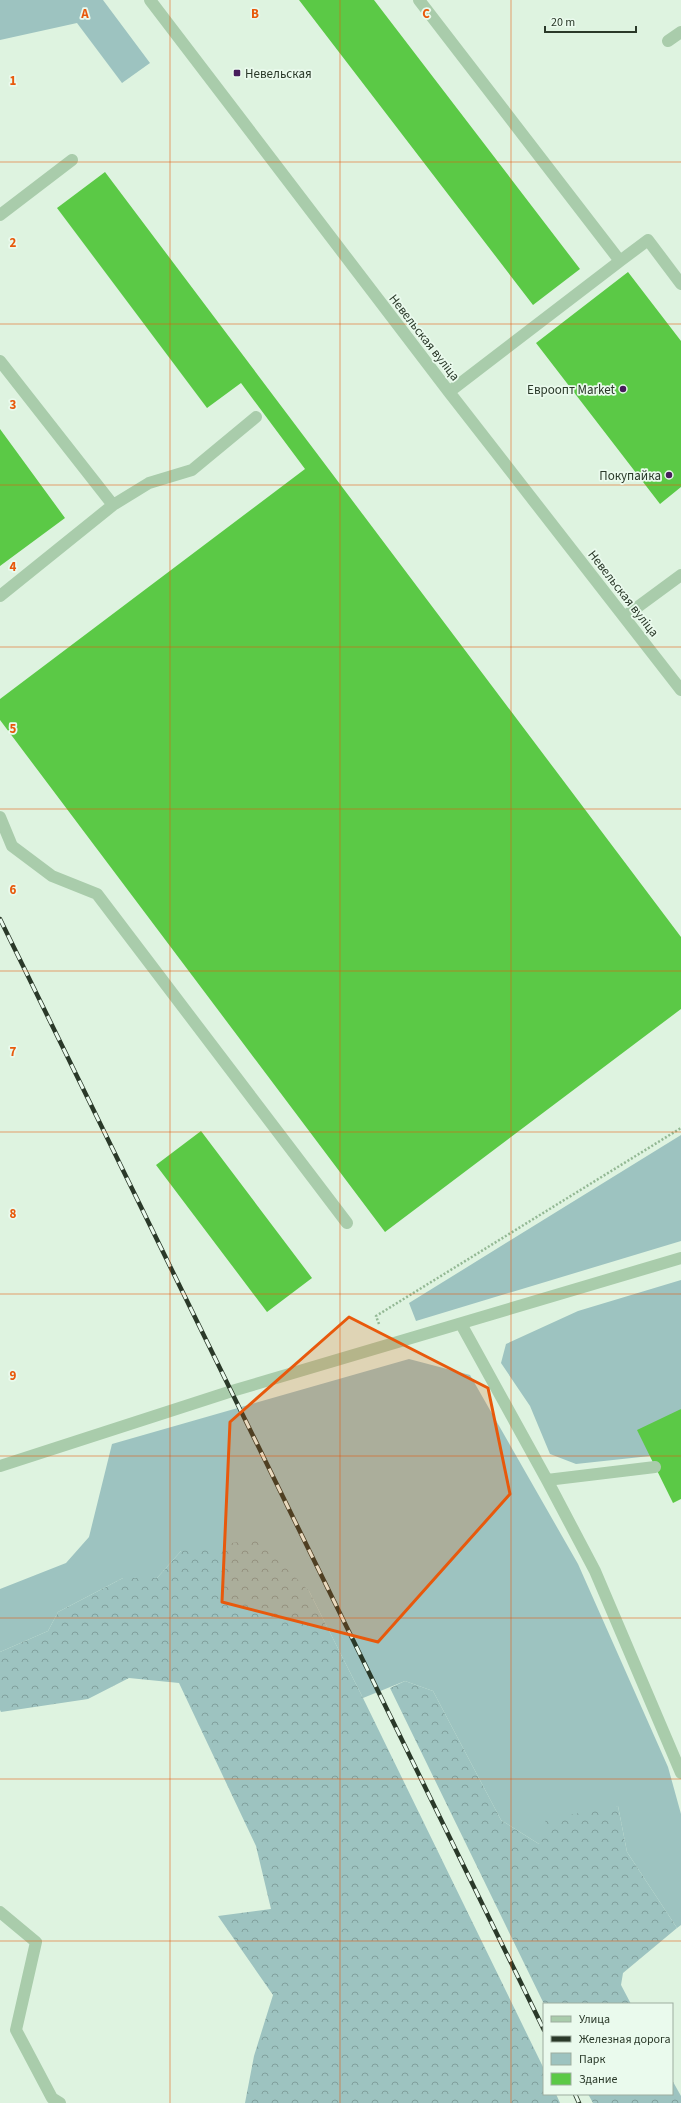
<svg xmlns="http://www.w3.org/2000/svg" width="681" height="2103" viewBox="0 0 681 2103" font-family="'Source Sans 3',sans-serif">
	<defs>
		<pattern id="forest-crowns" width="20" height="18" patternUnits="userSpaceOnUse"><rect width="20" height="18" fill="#9dc3c0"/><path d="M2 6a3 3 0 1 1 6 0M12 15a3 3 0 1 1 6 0" fill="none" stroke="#809f9c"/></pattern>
	</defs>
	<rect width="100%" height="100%" fill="#def3e0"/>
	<path fill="#9dc3c0" d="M 0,0 L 103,0 L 150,63 L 122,83 L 77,23 L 0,40 Z
		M 681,1135 L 681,1241 L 416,1321 L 409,1303 Z
		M 681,1280 L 681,1409 L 650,1456 L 576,1464 L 550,1454 L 530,1406 L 501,1363 L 506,1344 L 578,1311 Z
		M 409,1359 L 470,1375 L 578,1564 L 668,1767 L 681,1814 L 681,1925 L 677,1928 L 627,1852 L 618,1806 L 539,1844 L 501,1820 L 433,1691 L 405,1681 L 363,1698 L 309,1591 L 181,1551 L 157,1578 L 123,1578 L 58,1612 L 48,1631 L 0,1652 L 0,1589 L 66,1563 L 89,1537 L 112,1444 Z"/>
	<path fill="url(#forest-crowns)" d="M 257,1539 L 309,1591 L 363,1698 L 544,2069 L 544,2094 L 556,2094 L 560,2103 L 245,2103 L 254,2056 L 273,1995 L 218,1916 L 271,1909 L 256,1846 L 179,1683 L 129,1678 L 88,1699 L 1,1712 L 0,1710 L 0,1652 L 48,1631 L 58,1612 L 123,1578 L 157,1578 L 181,1551 Z
		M 405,1681 L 433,1691 L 501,1820 L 539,1844 L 546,1819 L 618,1806 L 627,1852 L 677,1928 L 623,1973 L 621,1985 L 631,2004 L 544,2004 L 390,1688 Z
		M 672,2080 L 681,2096 L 681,2103 L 593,2103 L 588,2094 L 672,2094 Z"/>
	<path fill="#5bc946" d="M 299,0 L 374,0 L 580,269 L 533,305 Z
		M 105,172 L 681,937 L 681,1009 L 385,1232 L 0,720 L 0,699 L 305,469 L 241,383 L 207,408 L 57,208 Z
		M 628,272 L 681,341 L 681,487 L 660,504 L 536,343 Z
		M 0,429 L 65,518 L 0,566 Z
		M 201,1131 L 312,1278 L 267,1312 L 156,1165 Z
		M 681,1409 L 681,1499 L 673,1503 L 637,1430 Z"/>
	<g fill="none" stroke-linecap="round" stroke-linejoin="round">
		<path stroke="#93b894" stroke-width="2.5" stroke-dasharray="2 2" stroke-linecap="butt" d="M 379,1324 L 376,1316 L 681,1128"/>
		<path stroke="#a9ccab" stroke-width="12" d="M 150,0 L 449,392 L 681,690
			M 419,0 L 620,261 L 648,240 L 681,284
			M 668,41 L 681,32
			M 0,215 L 72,160
			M 0,361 L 113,505
			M 449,392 L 620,261
			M 0,596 L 113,505 L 149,483 L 192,470 L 256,417
			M 624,617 L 681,575
			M 0,817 L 12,846 L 52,876 L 97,894 L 347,1223
			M 461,1324 L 547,1480 L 595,1571 L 681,1773
			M 0,1466 L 232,1391 L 681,1258
			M 547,1480 L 655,1467
			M 0,1912 L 36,1942 L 16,2030 L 52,2098 L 60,2103"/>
		<g stroke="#2a3929" stroke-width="4.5">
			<path id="rail" d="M 0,919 L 544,2030
				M 575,2094 L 579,2103"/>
		</g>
		<use href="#rail" stroke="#eafaed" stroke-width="3" stroke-dasharray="9" stroke-linecap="butt"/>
	</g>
	<path fill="#e8590c" fill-opacity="0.2" stroke="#e8590c" stroke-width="3" stroke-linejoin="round" d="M 349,1317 L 488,1388 L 510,1494 L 378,1642 L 222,1602 L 230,1422 Z"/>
	<path fill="none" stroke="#e8590c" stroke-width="1" stroke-opacity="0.55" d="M 170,0 L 170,2103M 340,0 L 340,2103M 511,0 L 511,2103M 0,162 L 681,162M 0,324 L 681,324M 0,485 L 681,485M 0,647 L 681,647M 0,809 L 681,809M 0,971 L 681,971M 0,1132 L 681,1132M 0,1294 L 681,1294M 0,1456 L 681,1456M 0,1618 L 681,1618M 0,1779 L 681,1779M 0,1941 L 681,1941"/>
	<g fill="#471d5c" stroke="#eafaed" stroke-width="1.5">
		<rect x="233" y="69" width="8" height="8" rx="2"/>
		<circle cx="623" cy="389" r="4"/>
		<circle cx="669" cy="475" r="4"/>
	</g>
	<g text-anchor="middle" stroke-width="3.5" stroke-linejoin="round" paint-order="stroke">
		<g font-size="13" fill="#2a3929" stroke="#eafaed" text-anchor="end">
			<text x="245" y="78" text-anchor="start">Невельская</text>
			<text x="615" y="394">Евроопт Market</text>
			<text x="661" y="480">Покупайка</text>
		</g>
		<g font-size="13" fill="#2a3929" stroke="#eafaed">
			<text transform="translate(425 337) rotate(52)" y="5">Невельская вуліца</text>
			<text transform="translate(624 593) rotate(52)" y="5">Невельская вуліца</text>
		</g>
	</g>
	<g font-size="13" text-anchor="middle" font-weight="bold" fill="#e8590c" stroke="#eafaed" stroke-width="3.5" stroke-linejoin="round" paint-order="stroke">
		<text x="85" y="18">A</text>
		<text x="255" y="18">B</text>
		<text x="426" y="18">C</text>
		<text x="13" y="85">1</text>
		<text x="13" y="247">2</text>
		<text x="13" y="409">3</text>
		<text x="13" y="571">4</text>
		<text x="13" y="733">5</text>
		<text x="13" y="894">6</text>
		<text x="13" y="1056">7</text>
		<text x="13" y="1218">8</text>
		<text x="13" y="1380">9</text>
	</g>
	<rect x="543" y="2003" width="130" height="92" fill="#eafaed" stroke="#9dad9f"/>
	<rect x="551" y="2016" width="20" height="6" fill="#a9ccab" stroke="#9dad9f"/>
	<text x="579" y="2023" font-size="12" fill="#2a3929">Улица</text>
	<rect x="551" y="2036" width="20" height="6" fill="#2a3929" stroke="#9dad9f"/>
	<text x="579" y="2043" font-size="12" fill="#2a3929">Железная дорога</text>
	<rect x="551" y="2053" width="20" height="12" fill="#9dc3c0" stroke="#9dad9f"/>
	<text x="579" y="2063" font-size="12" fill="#2a3929">Парк</text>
	<rect x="551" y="2073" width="20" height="12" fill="#5bc946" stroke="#9dad9f"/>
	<text x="579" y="2083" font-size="12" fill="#2a3929">Здание</text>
	<path d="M545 26v6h91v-6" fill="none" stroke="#2a3929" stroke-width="2"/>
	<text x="551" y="26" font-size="12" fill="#2a3929" stroke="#eafaed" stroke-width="3" paint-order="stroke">20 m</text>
</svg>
